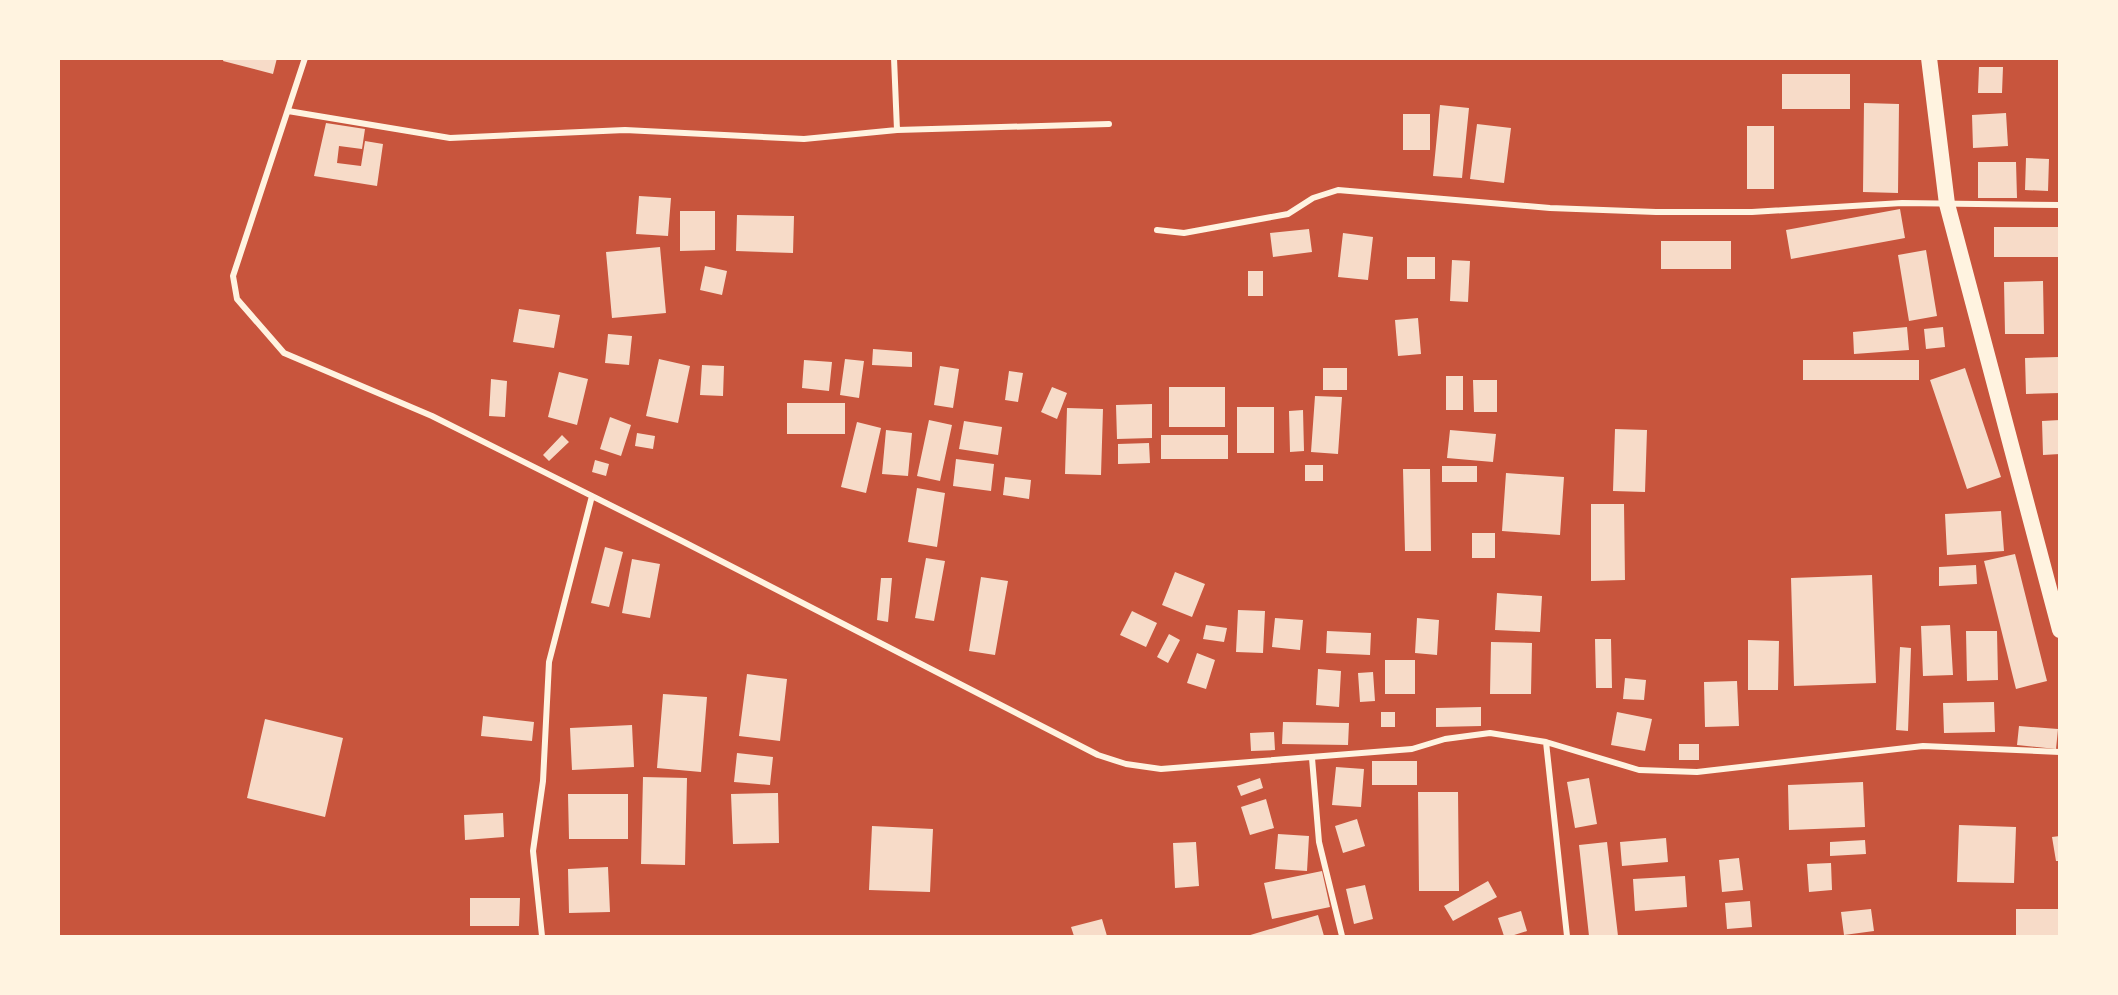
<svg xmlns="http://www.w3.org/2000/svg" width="2118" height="995" viewBox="0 0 2118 995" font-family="Helvetica,sans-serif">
	<rect width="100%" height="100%" fill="#c8553d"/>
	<path fill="#f7dbc8" d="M 224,58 L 277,58 L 273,74 L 223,61 Z
		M 1979,67 L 2003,67 L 2002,93 L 1978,93 Z
		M 1782,74 L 1850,74 L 1850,109 L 1782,109 Z
		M 1864,103 L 1899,104 L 1898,193 L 1863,192 Z
		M 1440,105 L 1469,108 L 1462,178 L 1433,176 Z
		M 2006,113 L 2008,146 L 1973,148 L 1972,115 Z
		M 1403,114 L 1430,114 L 1430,150 L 1403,150 Z
		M 326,123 L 365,129 L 362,149 L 339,146 L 337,163 L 361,166 L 365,141 L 383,144 L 377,186 L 314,176 Z
		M 1477,124 L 1511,128 L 1504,183 L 1470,179 Z
		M 1747,126 L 1774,126 L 1774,189 L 1747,189 Z
		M 2026,158 L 2049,159 L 2048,191 L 2025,190 Z
		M 1978,162 L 2016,162 L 2017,198 L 1978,198 Z
		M 639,196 L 671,198 L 668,236 L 636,234 Z
		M 1900,209 L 1905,238 L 1791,259 L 1786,230 Z
		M 680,211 L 715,211 L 715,250 L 680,251 Z
		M 737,215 L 794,216 L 793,253 L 736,251 Z
		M 1994,227 L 2060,227 L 2060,257 L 1994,257 Z
		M 1309,229 L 1312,252 L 1273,257 L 1270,233 Z
		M 1343,233 L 1373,237 L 1368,280 L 1338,277 Z
		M 1661,241 L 1731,241 L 1731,269 L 1661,269 Z
		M 660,247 L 666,313 L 612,318 L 606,252 Z
		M 1926,250 L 1937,316 L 1909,321 L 1898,255 Z
		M 1407,257 L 1435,257 L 1435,279 L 1407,279 Z
		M 1452,260 L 1470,261 L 1468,302 L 1450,301 Z
		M 705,266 L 727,271 L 722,295 L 700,290 Z
		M 1248,271 L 1263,271 L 1263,296 L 1248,296 Z
		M 2043,281 L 2044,334 L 2005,334 L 2004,282 Z
		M 519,309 L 560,315 L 554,348 L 513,342 Z
		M 1418,318 L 1421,354 L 1398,356 L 1395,320 Z
		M 1907,327 L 1909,350 L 1854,354 L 1853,332 Z
		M 1943,327 L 1945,347 L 1926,349 L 1924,329 Z
		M 608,334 L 632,336 L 629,365 L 605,363 Z
		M 873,349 L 912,352 L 912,367 L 872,365 Z
		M 2059,357 L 2060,393 L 2026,394 L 2025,358 Z
		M 659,359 L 690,366 L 678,423 L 646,416 Z
		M 845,359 L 864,361 L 859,398 L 840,395 Z
		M 804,360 L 832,362 L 829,391 L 802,388 Z
		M 1803,360 L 1919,360 L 1919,380 L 1803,380 Z
		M 702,365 L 724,366 L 723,396 L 700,395 Z
		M 940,366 L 959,369 L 953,408 L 934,405 Z
		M 1323,368 L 1347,368 L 1347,390 L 1323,390 Z
		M 1965,368 L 2001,477 L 1967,489 L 1930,380 Z
		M 1009,371 L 1023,373 L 1018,402 L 1005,400 Z
		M 559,372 L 588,379 L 577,425 L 548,417 Z
		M 1446,376 L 1463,376 L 1463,410 L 1446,410 Z
		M 491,379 L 507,381 L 505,417 L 489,416 Z
		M 1473,380 L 1497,380 L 1497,412 L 1474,412 Z
		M 1052,387 L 1067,393 L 1057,419 L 1041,412 Z
		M 1169,387 L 1225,387 L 1225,427 L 1169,427 Z
		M 1315,396 L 1342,397 L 1338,454 L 1311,452 Z
		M 787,403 L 845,403 L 845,434 L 787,434 Z
		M 1152,404 L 1152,438 L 1117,439 L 1116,405 Z
		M 1237,407 L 1274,407 L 1274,453 L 1237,453 Z
		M 1067,408 L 1103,409 L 1101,475 L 1065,474 Z
		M 1303,410 L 1304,451 L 1290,452 L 1289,411 Z
		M 610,417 L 631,425 L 621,456 L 600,449 Z
		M 929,420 L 952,425 L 940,481 L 917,476 Z
		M 2060,420 L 2060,454 L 2043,455 L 2042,421 Z
		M 964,421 L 1002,427 L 998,455 L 959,449 Z
		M 857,422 L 881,428 L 866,493 L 841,487 Z
		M 1615,429 L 1647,430 L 1645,492 L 1613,491 Z
		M 886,430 L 912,433 L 908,476 L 882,474 Z
		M 1450,430 L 1496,434 L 1493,462 L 1447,458 Z
		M 637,433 L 655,436 L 653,449 L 635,446 Z
		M 562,435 L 569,442 L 549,461 L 543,455 Z
		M 1161,435 L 1228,435 L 1228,459 L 1161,459 Z
		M 1149,443 L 1150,463 L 1118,464 L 1118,444 Z
		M 956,459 L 994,464 L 991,491 L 953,486 Z
		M 595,460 L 609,464 L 606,476 L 592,472 Z
		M 1305,465 L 1323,465 L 1323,481 L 1305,481 Z
		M 1442,466 L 1477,466 L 1477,482 L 1442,482 Z
		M 1403,469 L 1430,469 L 1431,551 L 1405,551 Z
		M 1506,473 L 1564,477 L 1560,535 L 1502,531 Z
		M 1005,477 L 1031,480 L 1029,499 L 1003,495 Z
		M 917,488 L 945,493 L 937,547 L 908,542 Z
		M 1591,504 L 1624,504 L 1625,580 L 1591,581 Z
		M 2001,511 L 2004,551 L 1947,555 L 1945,514 Z
		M 1472,533 L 1495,533 L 1495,558 L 1472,558 Z
		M 605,547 L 623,552 L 609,607 L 591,603 Z
		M 2015,554 L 2047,681 L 2016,689 L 1984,561 Z
		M 926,558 L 945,561 L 934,621 L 915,618 Z
		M 632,559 L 660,564 L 650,618 L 622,613 Z
		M 1976,565 L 1977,584 L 1939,586 L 1939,567 Z
		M 1175,572 L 1205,584 L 1192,617 L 1162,605 Z
		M 1872,575 L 1876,683 L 1794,686 L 1791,578 Z
		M 981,577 L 1008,581 L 995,655 L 969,651 Z
		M 881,578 L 892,578 L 888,622 L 877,620 Z
		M 1497,593 L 1542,596 L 1540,632 L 1495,630 Z
		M 1238,610 L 1265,611 L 1263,653 L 1236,652 Z
		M 1132,611 L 1157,623 L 1146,647 L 1120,635 Z
		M 1275,618 L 1303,620 L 1300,650 L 1272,647 Z
		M 1417,618 L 1439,620 L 1437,655 L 1415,653 Z
		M 1206,625 L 1227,628 L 1224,642 L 1203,639 Z
		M 1950,625 L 1953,675 L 1923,676 L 1921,626 Z
		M 1327,631 L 1371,633 L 1370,655 L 1326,653 Z
		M 1966,631 L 1997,631 L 1998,680 L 1967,681 Z
		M 1169,634 L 1180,640 L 1168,663 L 1157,657 Z
		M 1595,639 L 1611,639 L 1612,688 L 1596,688 Z
		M 1748,640 L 1779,641 L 1778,690 L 1748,690 Z
		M 1491,642 L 1532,643 L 1531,694 L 1490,694 Z
		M 1900,647 L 1911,648 L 1908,731 L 1896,730 Z
		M 1197,653 L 1215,660 L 1206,689 L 1187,683 Z
		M 1385,660 L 1415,660 L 1415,694 L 1385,694 Z
		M 1318,669 L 1341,671 L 1339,707 L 1316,705 Z
		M 1373,672 L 1375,701 L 1360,702 L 1358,673 Z
		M 747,674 L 787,679 L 780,741 L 739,736 Z
		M 1625,678 L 1646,680 L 1644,700 L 1623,699 Z
		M 1737,681 L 1739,726 L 1705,727 L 1704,682 Z
		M 663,694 L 707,697 L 701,772 L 657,768 Z
		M 1994,702 L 1995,732 L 1944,733 L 1943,703 Z
		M 1481,707 L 1481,726 L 1436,727 L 1436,708 Z
		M 1381,712 L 1395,712 L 1395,727 L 1381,727 Z
		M 1617,712 L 1652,719 L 1645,751 L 1611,745 Z
		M 483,716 L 534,722 L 532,741 L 481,736 Z
		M 265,719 L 343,738 L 325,817 L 247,798 Z
		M 1283,722 L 1349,723 L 1348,745 L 1282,744 Z
		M 632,725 L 634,767 L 572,770 L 570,728 Z
		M 2019,726 L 2058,729 L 2056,749 L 2017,745 Z
		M 1274,732 L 1275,750 L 1251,751 L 1250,733 Z
		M 1679,744 L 1699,744 L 1699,760 L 1679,760 Z
		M 737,753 L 773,757 L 770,785 L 734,782 Z
		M 1372,761 L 1417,761 L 1417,785 L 1372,785 Z
		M 1336,767 L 1364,769 L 1361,807 L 1332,805 Z
		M 643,777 L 687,778 L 685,865 L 641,864 Z
		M 1260,778 L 1263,788 L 1241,796 L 1237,786 Z
		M 1589,778 L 1597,824 L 1575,828 L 1567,782 Z
		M 1863,782 L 1865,827 L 1789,830 L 1788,785 Z
		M 1418,792 L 1458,792 L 1459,891 L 1419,891 Z
		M 778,793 L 779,843 L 733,844 L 731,794 Z
		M 568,794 L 628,794 L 628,839 L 569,839 Z
		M 1266,799 L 1274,828 L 1250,835 L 1241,807 Z
		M 503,813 L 504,837 L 465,840 L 464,815 Z
		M 1357,819 L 1365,846 L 1343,853 L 1335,826 Z
		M 1959,825 L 2016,827 L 2014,883 L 1957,882 Z
		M 872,826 L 933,829 L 930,892 L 869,890 Z
		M 1278,834 L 1309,836 L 1307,871 L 1275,869 Z
		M 2060,836 L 2060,861 L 2056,861 L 2052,837 Z
		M 1666,838 L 1668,862 L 1622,866 L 1620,842 Z
		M 1865,840 L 1866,854 L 1830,856 L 1830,842 Z
		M 1196,842 L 1199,886 L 1175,888 L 1173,843 Z
		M 1607,842 L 1618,936 L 1589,936 L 1579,845 Z
		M 1739,858 L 1743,890 L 1722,892 L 1719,860 Z
		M 1831,863 L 1832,890 L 1809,892 L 1807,864 Z
		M 608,867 L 610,912 L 569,913 L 568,869 Z
		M 1322,871 L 1330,907 L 1272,919 L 1264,883 Z
		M 1685,876 L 1687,907 L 1635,911 L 1633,879 Z
		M 1488,881 L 1497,897 L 1453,921 L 1444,906 Z
		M 1365,885 L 1373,919 L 1354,924 L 1346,889 Z
		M 470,898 L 520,898 L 519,926 L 470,926 Z
		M 1750,901 L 1752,927 L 1727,929 L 1725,903 Z
		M 1871,909 L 1874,931 L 1844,935 L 1841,912 Z
		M 2016,909 L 2060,909 L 2060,936 L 2016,936 Z
		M 1521,911 L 1527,931 L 1511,936 L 1504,936 L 1498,918 Z
		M 1318,915 L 1324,936 L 1247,936 Z
		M 1102,919 L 1107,936 L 1074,936 L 1071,927 Z"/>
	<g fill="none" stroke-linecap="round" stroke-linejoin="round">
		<path stroke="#fff3e0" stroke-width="6" d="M 305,58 L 233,276 L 237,299 L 284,353 L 432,416 L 680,540 L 1098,755 L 1126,764 L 1161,769 L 1412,749 L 1445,739 L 1490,733 L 1546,742 L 1639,770 L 1697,772 L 1923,746 L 2060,752
			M 894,58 L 897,130
			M 288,111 L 450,138 L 625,130 L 804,139 L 897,130 L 1109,124
			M 1157,230 L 1184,233 L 1288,214 L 1313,198 L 1338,190 L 1550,208 L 1656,212 L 1752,212 L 1902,203 L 2060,205
			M 1546,742 L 1567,936
			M 1312,758 L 1319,842 L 1342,936
			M 542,936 L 533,851 L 543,781 L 549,662 L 592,496"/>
		<path stroke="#fff3e0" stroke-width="16" d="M 1929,58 L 1947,204 L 2060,630"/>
	</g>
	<rect width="2118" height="995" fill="none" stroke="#fff3e0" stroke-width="120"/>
</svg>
